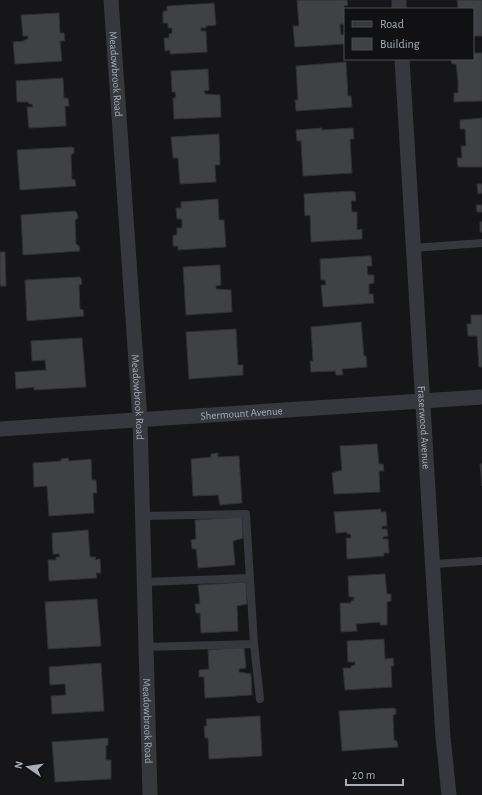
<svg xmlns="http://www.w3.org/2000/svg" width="482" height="795" viewBox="0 0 482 795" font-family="'Alegreya Sans',sans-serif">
	<rect width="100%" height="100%" fill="#161618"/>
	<path fill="#404145" stroke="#303034" d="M 297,0 L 347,0 L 348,5 L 344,6 L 345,24 L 340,24 L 341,35 L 345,34 L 345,44 L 295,47 L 293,26 L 299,26 Z
		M 457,0 L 482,0 L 482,36 L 473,36 L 473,9 L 458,9 Z
		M 214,3 L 216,25 L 206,26 L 206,28 L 201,28 L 201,31 L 206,31 L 207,52 L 170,54 L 170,50 L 165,51 L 164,38 L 169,38 L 169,34 L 172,33 L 172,28 L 168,28 L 168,23 L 163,23 L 163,11 L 167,11 L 167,6 Z
		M 59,13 L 60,33 L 64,33 L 65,41 L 60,41 L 62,61 L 15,64 L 13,42 L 24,41 L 24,40 L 28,39 L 28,36 L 23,36 L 21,15 Z
		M 473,53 L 482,53 L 482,101 L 454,102 L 454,93 L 458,93 L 458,81 L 456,64 L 452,64 L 451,59 L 473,59 Z
		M 346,62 L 348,96 L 351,96 L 352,107 L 296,111 L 295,100 L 298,100 L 296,66 Z
		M 208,69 L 209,90 L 204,91 L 205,94 L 220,95 L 221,117 L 174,119 L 173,98 L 176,98 L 175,92 L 172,92 L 171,71 Z
		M 63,78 L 64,98 L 68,98 L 69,106 L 65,106 L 66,126 L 29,128 L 27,107 L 33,107 L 32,104 L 29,104 L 28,102 L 17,102 L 16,81 Z
		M 482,118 L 482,167 L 458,167 L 457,158 L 462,158 L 461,146 L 466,146 L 465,129 L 460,129 L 460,120 Z
		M 322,128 L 322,130 L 353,128 L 354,139 L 350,139 L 352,173 L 303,176 L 301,141 L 297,141 L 296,130 Z
		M 219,134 L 220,165 L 215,165 L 216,182 L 180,184 L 178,158 L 173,158 L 171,137 Z
		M 71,147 L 74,148 L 74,153 L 71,155 L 72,179 L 75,180 L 76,186 L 20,190 L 17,150 Z
		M 477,184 L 482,184 L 482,193 L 478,194 Z
		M 351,191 L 355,192 L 356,201 L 351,201 L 352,212 L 357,212 L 357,230 L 362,229 L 362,239 L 311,242 L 310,215 L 305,216 L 304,194 Z
		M 218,199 L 219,220 L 224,220 L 226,247 L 178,250 L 178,246 L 173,246 L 173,235 L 177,235 L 177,228 L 182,228 L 182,219 L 177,219 L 176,208 L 181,208 L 181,202 Z
		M 476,205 L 482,205 L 482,212 L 477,212 Z
		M 75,211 L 77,213 L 78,218 L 75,220 L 76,244 L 79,246 L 80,251 L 23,255 L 21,215 Z
		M 480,222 L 482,222 L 482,232 L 480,232 Z
		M 0,252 L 5,252 L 6,286 L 0,286 Z
		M 367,256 L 371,256 L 372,266 L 367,266 L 368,275 L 374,275 L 374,283 L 369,284 L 369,294 L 373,294 L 374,303 L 323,307 L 321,285 L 326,285 L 325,280 L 321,280 L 320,259 Z
		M 220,265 L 221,285 L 216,286 L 216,289 L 231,290 L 232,312 L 186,315 L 183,267 Z
		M 79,277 L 81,278 L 82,284 L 79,285 L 80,309 L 83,310 L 84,316 L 27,321 L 25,280 Z
		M 471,315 L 482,315 L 482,367 L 479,367 L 477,336 L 468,336 L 467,324 L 471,324 Z
		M 361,322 L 364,356 L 366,356 L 367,367 L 342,369 L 343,375 L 336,375 L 335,371 L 311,372 L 310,361 L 313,361 L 311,327 Z
		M 236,329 L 238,365 L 243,365 L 243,375 L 189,379 L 186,332 Z
		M 82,338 L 86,387 L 34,390 L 34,387 L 16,389 L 15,372 L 46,370 L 45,360 L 32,361 L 31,341 Z
		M 377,444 L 379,464 L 383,464 L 384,471 L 379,471 L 380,492 L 334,494 L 332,473 L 342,470 L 340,446 Z
		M 218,453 L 218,457 L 239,456 L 242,503 L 220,505 L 218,495 L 193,496 L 191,459 L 211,457 L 211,454 Z
		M 68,458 L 69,461 L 91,459 L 92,480 L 96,480 L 97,493 L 93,493 L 94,513 L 49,516 L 47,486 L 34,487 L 33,463 L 61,461 L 61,459 Z
		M 480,464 L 482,464 L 482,486 Z
		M 381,509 L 381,512 L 386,512 L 387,526 L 382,526 L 382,529 L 387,529 L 388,536 L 383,537 L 383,539 L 388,539 L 389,553 L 384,553 L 384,556 L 347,559 L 346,538 L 351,538 L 350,534 L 347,534 L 347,532 L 336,533 L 334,512 Z
		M 242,517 L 243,538 L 233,541 L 235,565 L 198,568 L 196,549 L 192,549 L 191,540 L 196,539 L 195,520 Z
		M 88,530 L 90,557 L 96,557 L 95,560 L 100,559 L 101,573 L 96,573 L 97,578 L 49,581 L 48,560 L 56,560 L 56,557 L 60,557 L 59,554 L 53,554 L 52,533 Z
		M 385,574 L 387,594 L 391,594 L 391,601 L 387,602 L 387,625 L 380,625 L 380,622 L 356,624 L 357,631 L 341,632 L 340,603 L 351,603 L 351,601 L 354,600 L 354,597 L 349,597 L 348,576 Z
		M 246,582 L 247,604 L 237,606 L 238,631 L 201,633 L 200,613 L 196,613 L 195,604 L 200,604 L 198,585 Z
		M 97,599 L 101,646 L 48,649 L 45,602 Z
		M 384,639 L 385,659 L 393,658 L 394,666 L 391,666 L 392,687 L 345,690 L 343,668 L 351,668 L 351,666 L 355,665 L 355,662 L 348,662 L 347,641 Z
		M 244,647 L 246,668 L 239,669 L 239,672 L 251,674 L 252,695 L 205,698 L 204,677 L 199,677 L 199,670 L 209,669 L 208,650 Z
		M 101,663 L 104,711 L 52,714 L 51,696 L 66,695 L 65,684 L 50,685 L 49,667 Z
		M 394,708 L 396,709 L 396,714 L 393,715 L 394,740 L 397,741 L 398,747 L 342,751 L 339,711 Z
		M 260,716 L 262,756 L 209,759 L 208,738 L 205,738 L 204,726 L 207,726 L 206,719 Z
		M 108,738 L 108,745 L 106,746 L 106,760 L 111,760 L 111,779 L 55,782 L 52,742 Z"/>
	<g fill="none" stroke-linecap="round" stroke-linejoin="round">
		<path stroke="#37383d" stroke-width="8" d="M 413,248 L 482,243
			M 143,516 L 246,514 L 254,644 L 146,647
			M 433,564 L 482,561
			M 145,582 L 249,578
			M 254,644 L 260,699"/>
		<g stroke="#37383d" stroke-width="15">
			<path id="s1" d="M 111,0 L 140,420 L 150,795"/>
			<path d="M 399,0 L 399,9"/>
			<path id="s2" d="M 402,59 L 443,737 L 449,795"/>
			<path id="s3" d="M 0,429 L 482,397"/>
		</g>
	</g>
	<g text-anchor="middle" stroke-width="3" stroke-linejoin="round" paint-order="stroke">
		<g font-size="11" fill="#a8adb8" stroke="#111113">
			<text dy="4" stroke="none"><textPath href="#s1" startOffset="74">Meadowbrook Road</textPath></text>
			<text dy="4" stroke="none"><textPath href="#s1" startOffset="398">Meadowbrook Road</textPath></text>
			<text dy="4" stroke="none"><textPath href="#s3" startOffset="242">Shermount Avenue</textPath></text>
			<text dy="4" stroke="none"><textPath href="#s2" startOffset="369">Fraserwood Avenue</textPath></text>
			<text dy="4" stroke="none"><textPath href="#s1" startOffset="722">Meadowbrook Road</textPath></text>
		</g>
	</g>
	<rect x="344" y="8" width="130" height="52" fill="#111113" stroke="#4d4f55"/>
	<rect x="352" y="21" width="20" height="6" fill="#37383d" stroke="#4d4f55"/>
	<text x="380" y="28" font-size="12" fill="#a8adb8">Road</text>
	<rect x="352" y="38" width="20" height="12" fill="#404145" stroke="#4d4f55"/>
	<text x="380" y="48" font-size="12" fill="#a8adb8">Building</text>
	<g transform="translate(28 767) rotate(283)" stroke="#111113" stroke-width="3" paint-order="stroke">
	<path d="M0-3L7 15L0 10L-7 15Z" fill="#a8adb8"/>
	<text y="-6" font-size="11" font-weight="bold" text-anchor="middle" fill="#a8adb8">N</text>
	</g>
	<path d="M346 779v6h57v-6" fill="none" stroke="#a8adb8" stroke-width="2"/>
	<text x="352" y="779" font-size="12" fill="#a8adb8" stroke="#111113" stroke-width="3" paint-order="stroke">20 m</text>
</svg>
